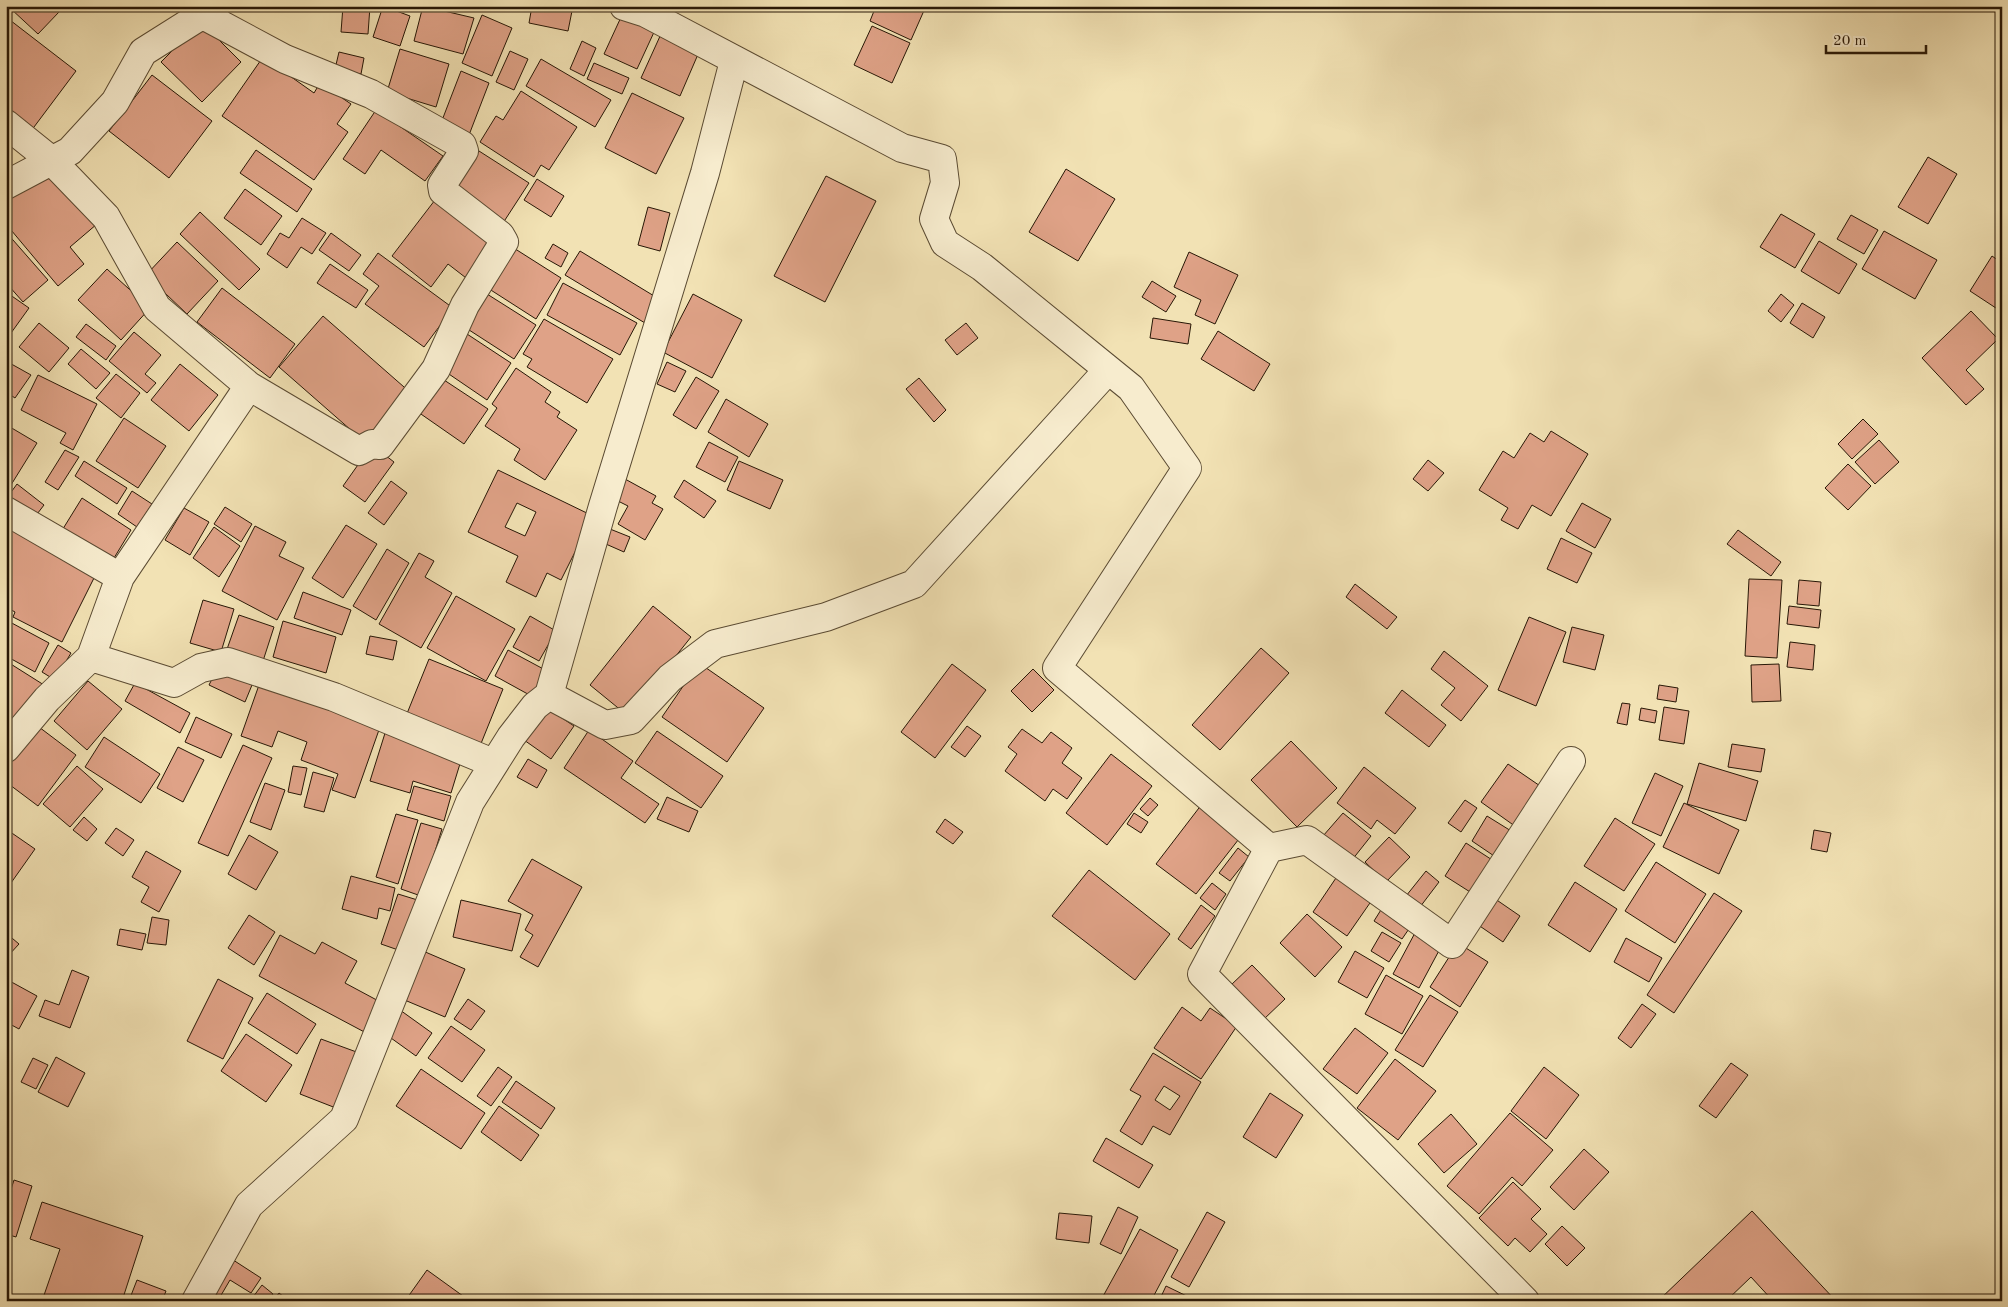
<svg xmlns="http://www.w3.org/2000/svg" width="2008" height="1307" viewBox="0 0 2008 1307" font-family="'Old Standard TT',serif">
	<rect width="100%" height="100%" fill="#f2e2b4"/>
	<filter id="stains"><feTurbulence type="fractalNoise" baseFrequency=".004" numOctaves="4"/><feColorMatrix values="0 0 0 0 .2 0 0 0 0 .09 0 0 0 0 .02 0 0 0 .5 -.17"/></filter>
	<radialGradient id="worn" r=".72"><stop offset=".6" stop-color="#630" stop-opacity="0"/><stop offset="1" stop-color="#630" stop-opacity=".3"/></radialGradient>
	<path fill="#dfa287" stroke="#271706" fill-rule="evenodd" d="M 11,6 L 53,6 L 59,12 L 38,34 L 10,8 Z
		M 343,6 L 370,6 L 368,34 L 341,32 Z
		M 383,6 L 410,16 L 400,46 L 373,37 Z
		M 423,6 L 474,18 L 463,54 L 414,41 Z
		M 532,6 L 573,6 L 568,31 L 529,23 Z
		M 876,6 L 926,6 L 911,40 L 870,21 Z
		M 482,15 L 512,28 L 492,76 L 462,63 Z
		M 622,15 L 655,30 L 637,69 L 604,54 Z
		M 6,17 L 76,71 L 31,131 L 6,112 Z
		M 201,22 L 241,62 L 202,102 L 161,62 Z
		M 872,26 L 910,43 L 892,83 L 854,65 Z
		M 661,34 L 699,52 L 680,96 L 641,78 Z
		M 582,41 L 596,48 L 584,76 L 570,69 Z
		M 400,49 L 449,64 L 436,107 L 387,92 Z
		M 510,51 L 528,59 L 514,90 L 496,82 Z
		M 339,52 L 364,58 L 361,74 L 335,69 Z
		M 263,57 L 314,93 L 320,83 L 351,104 L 337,124 L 348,132 L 314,180 L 222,116 Z
		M 541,59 L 611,100 L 595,127 L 526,86 Z
		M 594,63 L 629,78 L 622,94 L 587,79 Z
		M 461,71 L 489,83 L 469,135 L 441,123 Z
		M 152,75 L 212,121 L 169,178 L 109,131 Z
		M 521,91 L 577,127 L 549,170 L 541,165 L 534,177 L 480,142 L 496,116 L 503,120 Z
		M 632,93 L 684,118 L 656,174 L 605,148 Z
		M 376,110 L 443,156 L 425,181 L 381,150 L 365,174 L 343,159 Z
		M 256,150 L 312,189 L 297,212 L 240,173 Z
		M 479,151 L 529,183 L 503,223 L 453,191 Z
		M 1928,157 L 1957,174 L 1928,224 L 1898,207 Z
		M 49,167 L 97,224 L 70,247 L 84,264 L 58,286 L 6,224 L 6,203 Z
		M 1066,169 L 1115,199 L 1078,261 L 1029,232 Z
		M 826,176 L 876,201 L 825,302 L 774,276 Z
		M 537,179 L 564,196 L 551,217 L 524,200 Z
		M 245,189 L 282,216 L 261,245 L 224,218 Z
		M 435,200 L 496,247 L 470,281 L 448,264 L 431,287 L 392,256 Z
		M 648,207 L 670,213 L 660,251 L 638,245 Z
		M 200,212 L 260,269 L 239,290 L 180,234 Z
		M 1781,214 L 1815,234 L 1795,268 L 1760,247 Z
		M 1851,215 L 1878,230 L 1864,254 L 1837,239 Z
		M 302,218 L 326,233 L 312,254 L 301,247 L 287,268 L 267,254 L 280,233 L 289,238 Z
		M 1884,231 L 1937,260 L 1915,299 L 1862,269 Z
		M 6,232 L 48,280 L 23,302 L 8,285 L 6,286 Z
		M 331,233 L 361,255 L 349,271 L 319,250 Z
		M 1819,241 L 1857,264 L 1839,294 L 1801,271 Z
		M 177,242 L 218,281 L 187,314 L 146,275 Z
		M 553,244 L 568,253 L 561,267 L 545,258 Z
		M 509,245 L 561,278 L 536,319 L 483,285 Z
		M 580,251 L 664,302 L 650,326 L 565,275 Z
		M 1189,252 L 1238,275 L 1215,324 L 1195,315 L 1201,300 L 1174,287 Z
		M 378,253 L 453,308 L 424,347 L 365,304 L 379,286 L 363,274 Z
		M 1992,256 L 2002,263 L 2002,312 L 1970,291 Z
		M 330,264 L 368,290 L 356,308 L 317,283 Z
		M 107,269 L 150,308 L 121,340 L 78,300 Z
		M 1152,281 L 1176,296 L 1166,312 L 1142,297 Z
		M 563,283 L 637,323 L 620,355 L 547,315 Z
		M 222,288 L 295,344 L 270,378 L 197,322 Z
		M 6,292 L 29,308 L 6,340 Z
		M 487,294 L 536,325 L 514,359 L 466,328 Z
		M 693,294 L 742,320 L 712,378 L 663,352 Z
		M 1781,294 L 1794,305 L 1781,322 L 1768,311 Z
		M 1802,303 L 1825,317 L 1813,338 L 1790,323 Z
		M 1971,311 L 1998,339 L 1966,370 L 1984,389 L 1966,405 L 1922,358 Z
		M 323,316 L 412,394 L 368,445 L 279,367 Z
		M 1153,318 L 1191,324 L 1188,344 L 1150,338 Z
		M 544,319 L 613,359 L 587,403 L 527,367 L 532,359 L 523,354 Z
		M 39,323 L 69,348 L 49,372 L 19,347 Z
		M 966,323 L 978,338 L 957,355 L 945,340 Z
		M 86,324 L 116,346 L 106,360 L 76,337 Z
		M 1218,331 L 1270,364 L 1254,391 L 1201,359 Z
		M 134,332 L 161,355 L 145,374 L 156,383 L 147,393 L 109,361 Z
		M 467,334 L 511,363 L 487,400 L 443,370 Z
		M 81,349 L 110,373 L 96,389 L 68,364 Z
		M 6,361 L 31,375 L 15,398 L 6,392 Z
		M 667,362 L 686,371 L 675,392 L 657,384 Z
		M 180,364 L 218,395 L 189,431 L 151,400 Z
		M 516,368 L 551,392 L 545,402 L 560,412 L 557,417 L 577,430 L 545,480 L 514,460 L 520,449 L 485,426 L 497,408 L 492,404 Z
		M 116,374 L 140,393 L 121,418 L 96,398 Z
		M 38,375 L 97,404 L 73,450 L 60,443 L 66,433 L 21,410 Z
		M 696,377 L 719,391 L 696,429 L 673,415 Z
		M 441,378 L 488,409 L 464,444 L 418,412 Z
		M 919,378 L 946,410 L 934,422 L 906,389 Z
		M 726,399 L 768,424 L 749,457 L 708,432 Z
		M 124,418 L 166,446 L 138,488 L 96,461 Z
		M 1863,419 L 1878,434 L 1852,459 L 1838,444 Z
		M 10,427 L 37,443 L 6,493 L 6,434 Z
		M 1551,431 L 1588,454 L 1551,516 L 1532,505 L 1518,529 L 1501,520 L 1508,508 L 1479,490 L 1503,451 L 1514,458 L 1530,433 L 1544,442 Z
		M 1879,440 L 1899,462 L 1875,484 L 1855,462 Z
		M 709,442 L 738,457 L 725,482 L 696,467 Z
		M 372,445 L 394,462 L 365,502 L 343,486 Z
		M 65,450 L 79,457 L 58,490 L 45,482 Z
		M 1428,460 L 1444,473 L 1428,491 L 1413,479 Z
		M 84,461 L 127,488 L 117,504 L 75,476 Z
		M 739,461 L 783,480 L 770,509 L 727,490 Z
		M 1848,464 L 1871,486 L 1848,510 L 1825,488 Z
		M 498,470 L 593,516 L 561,580 L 547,573 L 536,597 L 506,582 L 518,556 L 468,532 ZM 517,503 L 536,512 L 525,536 L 505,527 Z
		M 625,479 L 656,496 L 652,503 L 663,509 L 645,540 L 618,524 L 628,506 L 614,499 Z
		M 684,480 L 716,501 L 704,518 L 674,497 Z
		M 391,481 L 407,493 L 384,525 L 368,513 Z
		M 17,484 L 44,505 L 31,522 L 6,499 Z
		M 132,491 L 152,504 L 137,527 L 118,514 Z
		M 82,498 L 131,530 L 111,563 L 61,532 Z
		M 1582,503 L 1611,519 L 1595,548 L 1566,531 Z
		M 225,507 L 252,524 L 241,542 L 214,524 Z
		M 184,508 L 209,522 L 190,555 L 165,540 Z
		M 6,522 L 99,568 L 62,642 L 13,617 L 15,612 L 6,607 Z
		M 346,525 L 377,544 L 343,598 L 312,578 Z
		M 255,526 L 286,542 L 279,556 L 304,568 L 277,620 L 222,591 Z
		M 214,527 L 240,546 L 219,577 L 193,558 Z
		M 605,527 L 630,537 L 624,552 L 599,541 Z
		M 1738,530 L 1781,562 L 1771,576 L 1727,544 Z
		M 1561,538 L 1592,553 L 1577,583 L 1547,569 Z
		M 387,549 L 409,563 L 376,620 L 353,606 Z
		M 419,553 L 434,561 L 425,577 L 452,593 L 421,648 L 379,624 Z
		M 1749,579 L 1782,580 L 1777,658 L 1745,656 Z
		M 1799,580 L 1821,582 L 1819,606 L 1797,604 Z
		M 1355,584 L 1397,617 L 1387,629 L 1346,597 Z
		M 303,592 L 351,610 L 342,635 L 294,618 Z
		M 456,596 L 515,629 L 486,681 L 427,648 Z
		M 203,600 L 234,609 L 221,652 L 190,643 Z
		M 653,606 L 691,637 L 628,716 L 590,685 Z
		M 1789,606 L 1821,610 L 1819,628 L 1787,624 Z
		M 239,615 L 274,627 L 262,664 L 226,652 Z
		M 530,616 L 556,631 L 539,661 L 513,647 Z
		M 1529,617 L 1566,632 L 1536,706 L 1498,690 Z
		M 8,621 L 49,643 L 35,672 L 6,656 Z
		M 283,621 L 336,637 L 326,673 L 273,657 Z
		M 1572,627 L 1604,635 L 1595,670 L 1563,662 Z
		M 370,636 L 397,641 L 393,660 L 366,654 Z
		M 1790,642 L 1815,645 L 1813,670 L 1787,667 Z
		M 58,645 L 71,653 L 55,680 L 42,672 Z
		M 1261,648 L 1289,673 L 1220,750 L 1192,725 Z
		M 508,650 L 549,672 L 535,698 L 495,676 Z
		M 1444,651 L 1488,686 L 1461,721 L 1441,705 L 1455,688 L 1431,669 Z
		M 429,659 L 503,689 L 480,746 L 406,716 Z
		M 6,661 L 44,685 L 6,738 Z
		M 699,663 L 764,708 L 727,762 L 662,717 Z
		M 952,664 L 986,690 L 935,758 L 901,732 Z
		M 1779,664 L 1781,701 L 1752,702 L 1751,665 Z
		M 217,669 L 252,685 L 245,702 L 209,685 Z
		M 1033,669 L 1054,690 L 1032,712 L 1011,691 Z
		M 88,681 L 122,709 L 87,750 L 54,721 Z
		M 135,683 L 190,713 L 180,733 L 125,701 Z
		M 259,685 L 380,727 L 355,798 L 332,790 L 338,774 L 301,760 L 307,742 L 278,731 L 272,747 L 241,736 Z
		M 1659,685 L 1678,688 L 1676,702 L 1657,699 Z
		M 1402,690 L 1446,725 L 1429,747 L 1385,713 Z
		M 1622,703 L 1630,704 L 1627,725 L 1617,723 Z
		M 1664,707 L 1689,711 L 1684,744 L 1659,740 Z
		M 547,708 L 574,726 L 551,759 L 524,740 Z
		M 1641,708 L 1657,711 L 1655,723 L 1639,720 Z
		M 196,717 L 232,734 L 221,758 L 185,742 Z
		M 35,724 L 76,755 L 38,806 L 6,782 L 6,762 Z
		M 967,726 L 981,736 L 965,757 L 951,747 Z
		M 1022,729 L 1042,743 L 1051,732 L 1072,748 L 1062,763 L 1082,778 L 1067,799 L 1053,789 L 1045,801 L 1005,771 L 1017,754 L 1008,747 Z
		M 386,730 L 463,754 L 451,793 L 413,781 L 410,793 L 370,781 Z
		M 589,730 L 633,761 L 621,778 L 659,804 L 645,823 L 564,768 Z
		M 657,731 L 723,776 L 701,808 L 635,763 Z
		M 104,737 L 160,774 L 141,803 L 85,767 Z
		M 1291,741 L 1337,788 L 1297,827 L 1251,780 Z
		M 1732,744 L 1765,749 L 1761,772 L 1728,767 Z
		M 243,745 L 272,758 L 228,856 L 198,843 Z
		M 178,747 L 204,760 L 183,802 L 157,788 Z
		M 1111,754 L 1152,786 L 1107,845 L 1066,813 Z
		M 528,759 L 547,770 L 537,788 L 517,777 Z
		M 1699,763 L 1758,781 L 1746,821 L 1687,804 Z
		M 1508,764 L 1546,790 L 1519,829 L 1481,802 Z
		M 77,766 L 103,789 L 70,827 L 43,804 Z
		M 293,766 L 307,768 L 301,795 L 288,792 Z
		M 1364,767 L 1416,808 L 1395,834 L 1377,820 L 1371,829 L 1337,803 Z
		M 313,772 L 334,778 L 324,812 L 304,807 Z
		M 1655,773 L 1683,786 L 1661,836 L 1632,823 Z
		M 265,783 L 285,790 L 271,830 L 250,822 Z
		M 414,786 L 451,796 L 444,821 L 407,810 Z
		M 667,797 L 698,811 L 689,832 L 657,819 Z
		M 1150,798 L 1158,805 L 1148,816 L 1140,809 Z
		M 1465,800 L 1477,808 L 1461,832 L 1448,823 Z
		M 1684,803 L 1739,830 L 1719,874 L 1663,847 Z
		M 1202,804 L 1242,835 L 1196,894 L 1156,864 Z
		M 1134,813 L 1148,822 L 1141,833 L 1127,824 Z
		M 1343,813 L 1371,836 L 1352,860 L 1323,836 Z
		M 396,814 L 418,820 L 398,884 L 376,877 Z
		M 1487,816 L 1516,834 L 1500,860 L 1472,841 Z
		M 84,817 L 97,829 L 87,841 L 73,830 Z
		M 1615,818 L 1655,844 L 1624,891 L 1584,866 Z
		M 945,819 L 963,832 L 953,844 L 936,832 Z
		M 421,823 L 442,829 L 421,896 L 401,889 Z
		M 116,828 L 134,840 L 123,856 L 105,843 Z
		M 6,829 L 35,849 L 6,890 Z
		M 1814,830 L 1831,833 L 1827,852 L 1811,849 Z
		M 249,835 L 278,852 L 256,890 L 228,874 Z
		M 1389,837 L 1410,857 L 1386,882 L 1365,862 Z
		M 1466,843 L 1500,865 L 1478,897 L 1445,876 Z
		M 1238,848 L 1249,857 L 1230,881 L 1219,873 Z
		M 146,851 L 181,871 L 159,912 L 141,902 L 149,887 L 132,877 Z
		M 532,859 L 582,887 L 538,967 L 520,957 L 533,935 L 525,930 L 533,915 L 508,901 Z
		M 1656,862 L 1706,894 L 1675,943 L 1625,911 Z
		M 1089,870 L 1170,934 L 1135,980 L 1052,916 Z
		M 1426,871 L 1439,882 L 1420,907 L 1406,896 Z
		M 1338,875 L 1372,900 L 1347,936 L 1313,912 Z
		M 351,876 L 395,888 L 390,911 L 379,908 L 377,919 L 342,909 Z
		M 1575,882 L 1617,909 L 1590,952 L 1548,925 Z
		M 1212,883 L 1226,894 L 1215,910 L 1200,898 Z
		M 1714,893 L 1742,911 L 1674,1013 L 1647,995 Z
		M 398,894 L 424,902 L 407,953 L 381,944 Z
		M 1488,894 L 1520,916 L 1503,942 L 1471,920 Z
		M 461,900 L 521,914 L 512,951 L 453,937 Z
		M 1201,905 L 1215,916 L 1191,949 L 1178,939 Z
		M 1384,905 L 1413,923 L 1402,939 L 1374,921 Z
		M 1307,914 L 1342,947 L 1315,977 L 1280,943 Z
		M 249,915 L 275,932 L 254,965 L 228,948 Z
		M 152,917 L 169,920 L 166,945 L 147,943 Z
		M 120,929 L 146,934 L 142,950 L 117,945 Z
		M 1416,931 L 1442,945 L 1419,988 L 1393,974 Z
		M 1382,932 L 1401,943 L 1389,962 L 1371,951 Z
		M 6,933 L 19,944 L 7,957 L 6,956 Z
		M 280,935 L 315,954 L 322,942 L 357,961 L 345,983 L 386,1005 L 370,1035 L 259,976 Z
		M 1626,938 L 1662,958 L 1649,982 L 1614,962 Z
		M 1458,943 L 1488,962 L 1460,1007 L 1430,987 Z
		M 416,948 L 465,969 L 445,1017 L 395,996 Z
		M 1355,951 L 1384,968 L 1367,998 L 1338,982 Z
		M 1252,965 L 1285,999 L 1263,1020 L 1231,985 Z
		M 72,970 L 89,977 L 70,1028 L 39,1016 L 45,1000 L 59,1005 Z
		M 1386,975 L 1423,996 L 1402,1034 L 1365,1014 Z
		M 6,979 L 37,996 L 19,1029 L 6,1022 Z
		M 218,979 L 253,998 L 223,1059 L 187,1041 Z
		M 267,993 L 316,1024 L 297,1054 L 248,1023 Z
		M 1430,995 L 1458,1012 L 1423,1067 L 1395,1050 Z
		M 468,999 L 485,1011 L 471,1030 L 454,1019 Z
		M 1642,1004 L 1656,1014 L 1631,1048 L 1618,1038 Z
		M 1182,1007 L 1201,1021 L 1210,1008 L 1237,1026 L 1201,1079 L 1154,1048 Z
		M 400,1010 L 432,1033 L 416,1056 L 384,1033 Z
		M 451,1026 L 485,1050 L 462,1082 L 428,1058 Z
		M 1355,1028 L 1388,1053 L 1357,1094 L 1323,1069 Z
		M 246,1034 L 292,1065 L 266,1102 L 221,1071 Z
		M 321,1039 L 362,1054 L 341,1110 L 300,1094 Z
		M 1153,1053 L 1201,1082 L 1170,1135 L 1153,1126 L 1142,1145 L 1120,1131 L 1141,1096 L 1130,1090 ZM 1164,1086 L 1180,1096 L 1170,1110 L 1155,1100 Z
		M 56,1057 L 85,1073 L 68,1107 L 38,1092 Z
		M 33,1058 L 48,1065 L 36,1089 L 21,1082 Z
		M 1395,1059 L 1436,1091 L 1398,1140 L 1357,1108 Z
		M 1731,1063 L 1748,1075 L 1716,1118 L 1699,1106 Z
		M 498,1067 L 512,1077 L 491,1106 L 477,1096 Z
		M 1544,1067 L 1579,1095 L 1546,1139 L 1511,1111 Z
		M 421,1069 L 485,1113 L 461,1149 L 396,1106 Z
		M 516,1081 L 555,1108 L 541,1129 L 502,1102 Z
		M 1270,1093 L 1303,1115 L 1276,1158 L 1243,1137 Z
		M 499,1106 L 539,1135 L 521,1161 L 481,1132 Z
		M 1510,1113 L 1553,1150 L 1522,1186 L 1512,1177 L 1479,1214 L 1447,1186 Z
		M 1451,1114 L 1477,1144 L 1444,1173 L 1418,1144 Z
		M 1106,1138 L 1153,1165 L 1139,1188 L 1093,1161 Z
		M 1584,1149 L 1609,1172 L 1574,1210 L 1550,1187 Z
		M 14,1180 L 32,1186 L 16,1237 L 6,1234 L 6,1205 Z
		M 1513,1182 L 1541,1209 L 1531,1219 L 1547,1234 L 1530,1252 L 1515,1238 L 1508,1246 L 1479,1218 Z
		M 42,1202 L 143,1236 L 122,1301 L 42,1301 L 60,1249 L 30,1239 Z
		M 1118,1207 L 1138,1217 L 1121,1254 L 1100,1244 Z
		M 1752,1211 L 1836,1301 L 1773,1301 L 1751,1277 L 1726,1301 L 1658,1301 Z
		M 1207,1212 L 1225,1222 L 1189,1287 L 1171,1277 Z
		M 1059,1213 L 1092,1216 L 1089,1243 L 1056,1239 Z
		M 1562,1226 L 1585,1248 L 1567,1266 L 1545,1244 Z
		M 1140,1229 L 1178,1250 L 1151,1301 L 1135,1301 L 1131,1299 L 1130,1301 L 1101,1300 Z
		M 227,1256 L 261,1278 L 251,1293 L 230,1280 L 220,1297 L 206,1288 Z
		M 427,1270 L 463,1296 L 459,1301 L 405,1301 Z
		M 137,1280 L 166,1291 L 162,1301 L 137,1301 L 130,1298 Z
		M 262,1285 L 273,1294 L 268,1301 L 250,1301 Z
		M 1166,1286 L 1197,1301 L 1159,1301 Z
		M 279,1293 L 289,1301 L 273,1301 Z"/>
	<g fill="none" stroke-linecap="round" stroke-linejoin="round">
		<g stroke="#5a4a32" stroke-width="30">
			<path id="minor" d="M 624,6 L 646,13 L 902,148 L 942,159 L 945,183 L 934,219 L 945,243 L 982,267 L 1131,388 L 1187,468 L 1057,668 L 1269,848 L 1202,974 L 1525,1301
				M 201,14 L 285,59 L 371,94 L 462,145 L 464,151 L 442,185 L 443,191 L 500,235 L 504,242 L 465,305 L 436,369 L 380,445 L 372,444 L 359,451 L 249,386
				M 6,124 L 52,161 L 106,217 L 157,308 L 249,386 L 120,577 L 91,657
				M 6,185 L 70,151 L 115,102 L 143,52 L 216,6
				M 6,511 L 120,577
				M 549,695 L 605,725 L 631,720 L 670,678 L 715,644 L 826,617 L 914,584 L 1108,370
				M 6,748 L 47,699 L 91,657 L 174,683 L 201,668 L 228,662 L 334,697 L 493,763
				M 1269,848 L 1307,840 L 1452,944 L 1571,761
				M 196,1301 L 249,1205 L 344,1119 L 470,802 L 511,737 L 535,706 L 549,695 L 603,506 L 705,173 L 734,61"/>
		</g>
		<use href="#minor" stroke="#f7ecce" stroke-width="28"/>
	</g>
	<rect width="2008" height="1307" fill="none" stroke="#f2e2b4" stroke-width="25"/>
	<rect x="8" y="8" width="1993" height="1292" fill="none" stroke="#271706" stroke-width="2.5"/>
	<rect x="12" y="12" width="1983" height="1282" fill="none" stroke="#271706"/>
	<path d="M1826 45v8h100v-8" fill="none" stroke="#271706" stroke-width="2.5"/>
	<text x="1833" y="45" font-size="15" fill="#271706" stroke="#f7ecce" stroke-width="4" paint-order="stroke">20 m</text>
	<rect width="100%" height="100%" filter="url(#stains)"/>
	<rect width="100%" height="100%" fill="url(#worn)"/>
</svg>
